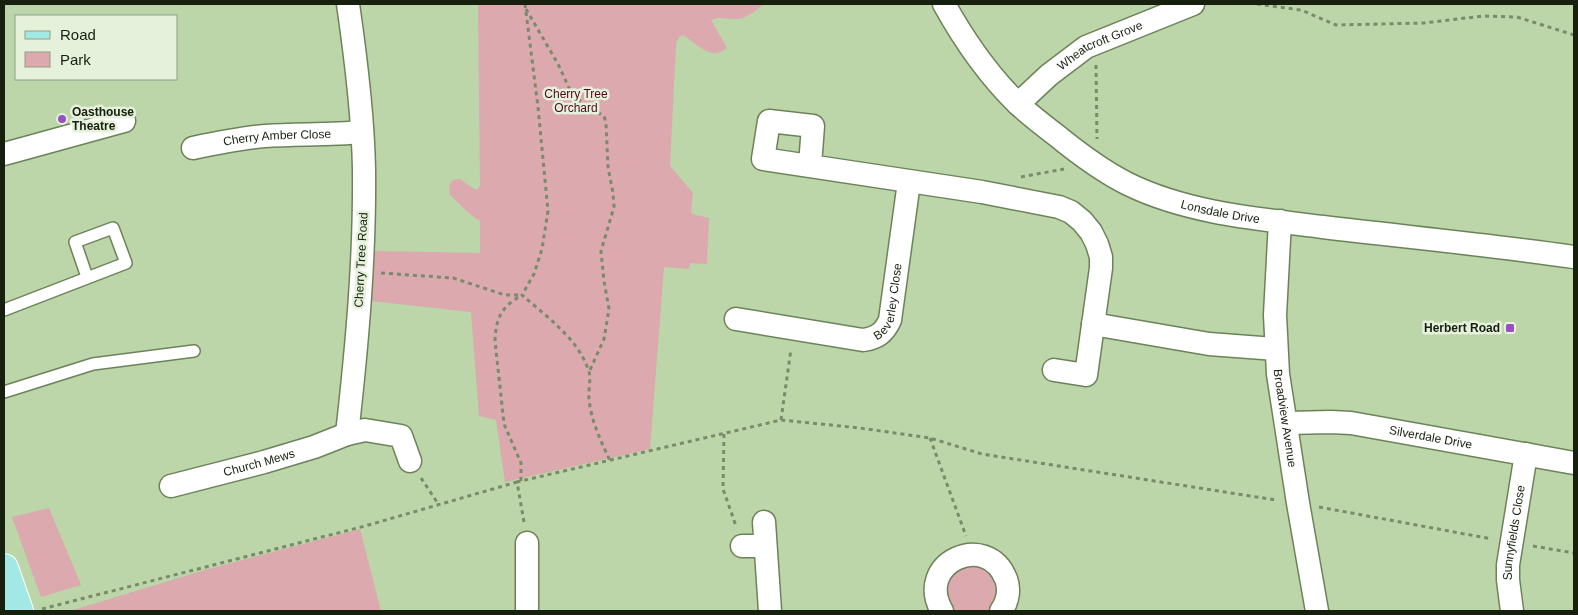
<svg xmlns="http://www.w3.org/2000/svg" width="1578" height="615" viewBox="0 0 1578 615" font-family="Arial,sans-serif">
	<rect width="100%" height="100%" fill="#bcd5a9"/>
	<path fill="#dba9ae" d="M 478,4 L 763,5 C 755,11 745,20 735,19 C 725,19 720,16 711,20 L 727,48 C 711,62 696,43 683,35 L 679,37 L 676,44 L 670,166 L 693,193 L 691,209 L 692,214 L 709,218 L 707,264 L 690,263 L 689,269 L 664,267 L 650,449 L 505,482 L 496,420 L 479,416 L 471,312 L 371,301 L 375,251 L 480,253 L 480,221 C 468,214 461,205 450,195 L 449,185 L 453,180 L 460,179 L 474,189 L 478,189 L 480,185 Z
		M 49,508 L 81,585 L 41,597 L 12,517 Z
		M 360,529 L 381,611 L 70,611 L 205,570 Z
		M 974,564 C 988,572 1002,579 996,597 C 994,602 993,607 989,611 L 952,611 L 946,605 L 946,580 L 950,572 Z"/>
	<g fill="none" stroke-linecap="round" stroke-linejoin="round">
		<g stroke="#6c835a" stroke-width="14">
			<path id="lane" d="M 4,310 L 126,263 L 113,228 L 75,242 L 87,277
				M 4,392 L 93,364 L 194,351"/>
		</g>
		<g stroke="#6c835a" stroke-width="25">
			<g id="street">
				<path d="M 348,4 C 356,59 363,114 364,169 C 365,258 357,346 347,434 L 365,430 L 401,436 L 410,461"/>
				<path id="s1" d="M 944,4 C 964,40 988,75 1018,104 C 1030,115 1043,125 1056,135 C 1078,153 1102,171 1128,184 C 1187,213 1258,219 1323,227 C 1406,237 1491,245 1574,257"/>
				<path id="s2" d="M 1018,104 L 1049,75 L 1086,47 L 1193,4"/>
				<path id="s3" d="M 193,148 C 217,143 241,138 265,136 C 298,134 330,135 362,132"/>
				<path d="M 4,154 L 124,121"/>
				<path d="M 810,165 L 813,126 L 769,121 L 763,159 L 982,192 L 1059,207 L 1071,212 L 1082,221 L 1091,232 L 1097,244 L 1101,257 L 1101,268 L 1086,375 L 1054,370"/>
				<path id="s4" d="M 1280,221 L 1275,315 L 1278,374 L 1298,503 L 1317,611"/>
				<path id="s5" d="M 736,319 L 863,340 C 877,338 884,333 890,320 L 909,182"/>
				<path d="M 1093,324 L 1209,344 L 1276,349"/>
				<path id="s6" d="M 1287,423 L 1331,422 L 1351,423 L 1574,463"/>
				<path id="s7" d="M 171,486 L 264,462 L 314,447 L 347,434"/>
				<path d="M 764,522 L 770,611"/>
				<path d="M 527,543 L 527,611"/>
				<path d="M 742,546 L 765,546"/>
				<path d="M 942,611 C 914,563 987,530 1006,579 C 1010,589 1008,602 1001,611"/>
				<path id="s8" d="M 1512,611 L 1508,580 L 1508,565 L 1526,454"/>
			</g>
		</g>
		<g stroke="#fff" stroke-width="30">
			<path id="primary" d="M 4,568 L 19,611"/>
		</g>
		<path stroke="#798b6b" stroke-width="3" stroke-dasharray="4 4" stroke-linecap="butt" d="M 525,4 L 538,107 L 548,211 L 542,249 L 534,274 L 522,295 C 546,316 577,338 588,369 C 592,378 588,390 589,399 C 591,421 601,441 610,461
			M 1257,4 L 1301,10 L 1336,25 L 1424,23 L 1483,16 L 1517,17 L 1574,35
			M 526,9 L 558,64 L 570,90 L 581,102 L 604,116 L 606,123 L 608,167 L 613,193 L 614,207 L 601,251 L 604,281 L 609,309 L 604,339 L 590,370
			M 1096,65 L 1097,139
			M 1021,177 L 1064,169
			M 381,273 L 453,278 L 505,295 L 522,295
			M 781,420 L 791,349
			M 724,434 L 723,489 L 736,526
			M 930,438 L 966,536
			M 421,478 L 439,505
			M 521,481 L 521,463 L 504,424 L 495,341 C 496,316 502,307 522,295
			M 1319,507 L 1492,539
			M 524,522 L 517,482 L 781,420 L 860,428 L 930,438 L 982,454 L 1276,500
			M 1533,546 L 1574,553
			M 42,609 L 365,526 L 517,482"/>
		<use href="#lane" stroke="#fff" stroke-width="11"/>
		<use href="#street" stroke="#fff" stroke-width="22"/>
		<use href="#primary" stroke="#a2e8e5" stroke-width="28"/>
	</g>
	<g fill="#9a50c3" stroke="#e5f1db" stroke-width="2">
		<circle cx="62" cy="119" r="5"/>
		<rect x="1505" y="323" width="10" height="10" rx="2.5"/>
	</g>
	<g text-anchor="middle" stroke-width="5" stroke-linejoin="round" paint-order="stroke">
		<g font-size="12" fill="#171f0f" stroke="#e5f1db">
			<text dy="4" stroke="none"><textPath href="#s2" startOffset="102">Wheatcroft Grove</textPath></text>
			<text dy="4" stroke="none"><textPath href="#s3" startOffset="85">Cherry Amber Close</textPath></text>
			<text dy="4" stroke="none"><textPath href="#s1" startOffset="358">Lonsdale Drive</textPath></text>
			<text transform="translate(361 260) rotate(-87)" y="4">Cherry Tree Road</text>
			<text dy="4" stroke="none"><textPath href="#s5" startOffset="181">Beverley Close</textPath></text>
			<text dy="4" stroke="none"><textPath href="#s4" startOffset="198">Broadview Avenue</textPath></text>
			<text dy="4" stroke="none"><textPath href="#s6" startOffset="145">Silverdale Drive</textPath></text>
			<text dy="4" stroke="none"><textPath href="#s7" startOffset="91">Church Mews</textPath></text>
			<text dy="4" stroke="none"><textPath href="#s8" startOffset="79">Sunnyfields Close</textPath></text>
		</g>
		<g font-size="12" fill="#500a1d" stroke="#e5f1db">
			<text x="576" y="98">Cherry Tree<tspan x="576" dy="14">Orchard</tspan></text>
		</g>
		<g font-size="12" font-weight="bold" fill="#171f0f" stroke="#e5f1db" text-anchor="start">
			<text x="72" y="116">Oasthouse<tspan x="72" dy="14">Theatre</tspan></text>
			<text x="1500" y="332" text-anchor="end">Herbert Road</text>
		</g>
	</g>
	<rect width="1578" height="615" fill="none" stroke="#171f0f" stroke-width="10"/>
	<rect x="15" y="15" width="162" height="65" fill="#e5f1db" stroke="#939d89"/>
	<rect x="25" y="31" width="25" height="8" fill="#a2e8e5" stroke="#939d89"/>
	<text x="60" y="40" font-size="15" fill="#171f0f">Road</text>
	<rect x="25" y="52" width="25" height="15" fill="#dba9ae" stroke="#939d89"/>
	<text x="60" y="65" font-size="15" fill="#171f0f">Park</text>
</svg>
